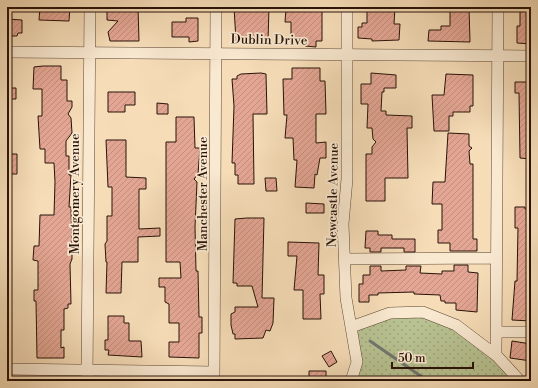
<svg xmlns="http://www.w3.org/2000/svg" width="538" height="388" viewBox="0 0 538 388" font-family="'Libre Bodoni',serif">
	<defs>
		<pattern id="green-dots" width="8" height="8" patternUnits="userSpaceOnUse"><rect width="8" height="8" fill="#b8c292"/><path d="M2 2h.1M6 6h.1" fill="none" stroke="#9ea67c" stroke-width="1.8" stroke-linecap="round"/></pattern>
		<pattern id="building-hatch" width="6" height="6" patternUnits="userSpaceOnUse"><rect width="6" height="6" fill="#e4a694"/><path d="M-1 1l2-2M0 6l6-6M5 7l2-2" fill="none" stroke="#c48e7e"/></pattern>
	</defs>
	<rect width="100%" height="100%" fill="#f6ddb8"/>
	<filter id="stains"><feTurbulence type="fractalNoise" baseFrequency=".005" numOctaves="4"/><feColorMatrix values="0 0 0 0 .2 0 0 0 0 .09 0 0 0 0 .02 0 0 0 .5 -.17"/></filter>
	<radialGradient id="worn" r=".72"><stop offset=".6" stop-color="#630" stop-opacity="0"/><stop offset="1" stop-color="#630" stop-opacity=".3"/></radialGradient>
	<path fill="url(#green-dots)" stroke="#706a4d" d="M 383,313 L 437,316 L 520,381 L 351,381 L 354,375 L 350,322 Z"/>
	<g fill="none" stroke-linecap="round" stroke-linejoin="round">
		<path stroke="#6f7770" stroke-width="3" d="M 370,341 L 428,381"/>
	</g>
	<path fill="url(#building-hatch)" stroke="#281208" d="M 40,7 L 70,7 L 69,21 L 39,20 Z
		M 107,7 L 138,7 L 139,41 L 110,41 L 108,32 L 118,21 L 107,20 Z
		M 234,7 L 269,7 L 268,41 L 236,41 Z
		M 304,7 L 322,7 L 322,41 L 316,41 L 316,47 L 305,46 L 305,41 L 291,41 L 291,22 L 285,22 L 286,9 L 304,9 Z
		M 370,7 L 395,7 L 394,24 L 400,24 L 399,40 L 372,41 L 372,39 L 358,38 L 358,27 L 362,27 L 362,23 L 367,23 L 367,11 L 370,11 Z
		M 450,7 L 469,7 L 470,42 L 428,41 L 429,30 L 441,30 L 441,26 L 450,26 Z
		M 520,11 L 531,11 L 531,44 L 517,43 L 517,26 L 520,26 Z
		M 186,18 L 198,18 L 198,41 L 189,42 L 189,37 L 172,37 L 172,22 L 186,22 Z
		M 7,19 L 22,20 L 22,33 L 18,33 L 17,36 L 7,36 Z
		M 43,66 L 61,66 L 61,80 L 67,80 L 67,101 L 72,101 L 72,107 L 68,114 L 71,118 L 72,133 L 66,141 L 66,156 L 69,156 L 69,175 L 71,175 L 69,207 L 71,207 L 72,247 L 72,259 L 70,264 L 71,304 L 68,304 L 68,308 L 64,309 L 64,330 L 61,330 L 61,348 L 64,347 L 64,358 L 37,358 L 36,301 L 34,301 L 34,290 L 38,290 L 38,261 L 33,260 L 34,246 L 39,246 L 40,215 L 54,215 L 55,182 L 54,163 L 45,163 L 45,149 L 40,149 L 38,116 L 42,116 L 42,89 L 33,89 L 34,67 Z
		M 292,68 L 320,68 L 320,81 L 325,81 L 326,114 L 316,114 L 316,143 L 326,142 L 326,158 L 320,158 L 317,175 L 315,174 L 314,188 L 295,187 L 297,160 L 294,160 L 293,138 L 285,138 L 287,115 L 284,115 L 283,79 L 292,79 Z
		M 261,73 L 266,74 L 267,114 L 253,114 L 254,184 L 238,184 L 238,175 L 235,175 L 235,163 L 232,163 L 234,106 L 232,79 L 237,79 L 237,76 L 241,74 Z
		M 371,73 L 396,75 L 396,88 L 384,88 L 384,92 L 382,92 L 381,111 L 386,111 L 386,115 L 412,116 L 412,128 L 407,128 L 408,178 L 385,178 L 385,201 L 366,201 L 366,154 L 372,154 L 372,147 L 376,142 L 373,139 L 372,128 L 367,128 L 368,104 L 361,104 L 361,84 L 371,84 Z
		M 446,74 L 473,75 L 473,106 L 470,106 L 470,112 L 453,112 L 453,116 L 449,116 L 449,131 L 434,131 L 432,95 L 444,95 Z
		M 515,82 L 531,82 L 531,159 L 520,158 L 519,93 L 515,93 Z
		M 7,88 L 16,88 L 16,99 L 7,99 Z
		M 108,92 L 135,92 L 135,105 L 125,105 L 125,112 L 108,112 Z
		M 157,103 L 168,104 L 168,114 L 157,114 Z
		M 176,117 L 194,117 L 195,148 L 200,148 L 198,174 L 194,179 L 197,182 L 195,227 L 196,271 L 198,271 L 199,317 L 202,317 L 202,333 L 199,333 L 199,358 L 169,357 L 169,342 L 179,342 L 179,323 L 169,323 L 169,304 L 165,302 L 165,287 L 159,287 L 159,278 L 181,278 L 180,262 L 166,262 L 166,142 L 176,142 Z
		M 448,133 L 469,134 L 469,146 L 472,148 L 469,151 L 470,164 L 473,164 L 473,239 L 477,239 L 477,251 L 450,251 L 450,243 L 438,243 L 438,230 L 442,230 L 442,204 L 432,204 L 433,182 L 445,182 Z
		M 106,140 L 126,140 L 126,177 L 146,178 L 146,189 L 139,189 L 139,229 L 160,228 L 160,236 L 138,237 L 138,262 L 122,262 L 121,293 L 106,293 L 107,262 L 106,262 L 105,244 L 107,241 L 107,216 L 112,216 L 112,187 L 108,187 Z
		M 7,154 L 17,154 L 17,174 L 7,174 Z
		M 265,178 L 276,178 L 277,191 L 266,191 Z
		M 306,203 L 324,204 L 324,213 L 306,213 Z
		M 515,207 L 525,207 L 525,209 L 530,209 L 531,215 L 531,321 L 512,320 L 515,281 L 517,281 L 518,228 L 515,228 Z
		M 247,218 L 264,218 L 262,298 L 274,298 L 273,323 L 270,331 L 266,330 L 263,338 L 235,339 L 235,334 L 233,334 L 231,325 L 231,314 L 235,312 L 235,307 L 258,307 L 252,286 L 237,286 L 237,283 L 233,283 L 235,219 Z
		M 366,231 L 378,231 L 378,235 L 392,235 L 392,239 L 415,239 L 415,252 L 404,252 L 404,248 L 381,248 L 381,252 L 370,252 L 370,248 L 365,248 Z
		M 288,242 L 319,243 L 318,275 L 324,275 L 324,294 L 320,294 L 321,319 L 303,319 L 303,290 L 294,290 L 297,256 L 288,256 Z
		M 454,265 L 468,265 L 468,272 L 478,273 L 477,312 L 456,310 L 456,303 L 445,303 L 445,301 L 441,301 L 440,295 L 414,294 L 414,292 L 378,293 L 378,295 L 369,295 L 369,302 L 359,302 L 359,284 L 363,284 L 363,275 L 370,275 L 370,266 L 381,266 L 381,271 L 406,270 L 406,266 L 421,266 L 420,273 L 442,274 L 442,271 L 454,271 Z
		M 108,316 L 124,316 L 124,323 L 129,323 L 129,341 L 141,341 L 142,357 L 108,355 L 109,350 L 105,350 L 105,340 L 108,340 Z
		M 512,341 L 531,344 L 531,361 L 510,358 Z
		M 331,351 L 337,362 L 329,367 L 322,356 Z
		M 309,371 L 326,371 L 326,381 L 309,381 Z"/>
	<g fill="none" stroke-linecap="round" stroke-linejoin="round">
		<g stroke="#5c4534" stroke-width="12">
			<path id="street" d="M 347,7 L 347,179 L 343,224 L 346,298 L 357,362 L 351,381
				M 7,52 L 531,56
				M 345,259 L 496,258
				M 351,327 L 390,313 L 423,312 L 456,325 L 497,356 L 520,381
				M 496,332 L 531,332
				M 496,355 L 498,7
				M 7,369 L 214,372
				M 87,381 L 90,7
				M 214,381 L 216,7"/>
		</g>
		<use href="#street" stroke="#f9e9d1" stroke-width="11"/>
	</g>
	<g text-anchor="middle" stroke-width="3.5" stroke-linejoin="round" paint-order="stroke">
		<g font-size="13" fill="#281208" stroke="#f9e9d1">
			<text transform="translate(269 39) rotate(1)" y="5">Dublin Drive</text>
			<text transform="translate(74 194) rotate(-90)" y="5">Montgomery Avenue</text>
			<text transform="translate(202 194) rotate(-90)" y="5">Manchester Avenue</text>
			<text transform="translate(332 195) rotate(-89)" y="5">Newcastle Avenue</text>
		</g>
	</g>
	<rect width="538" height="388" fill="none" stroke="#f6ddb8" stroke-width="24"/>
	<rect x="8" y="8" width="522" height="372" fill="none" stroke="#281208" stroke-width="2"/>
	<rect x="12" y="12" width="514" height="364" fill="none" stroke="#281208"/>
	<path d="M392 362v6h81v-6" fill="none" stroke="#281208" stroke-width="2"/>
	<text x="398" y="362" font-size="12" fill="#281208" stroke="#f9e9d1" stroke-width="3" paint-order="stroke">50 m</text>
	<rect width="100%" height="100%" filter="url(#stains)"/>
	<rect width="100%" height="100%" fill="url(#worn)"/>
</svg>
